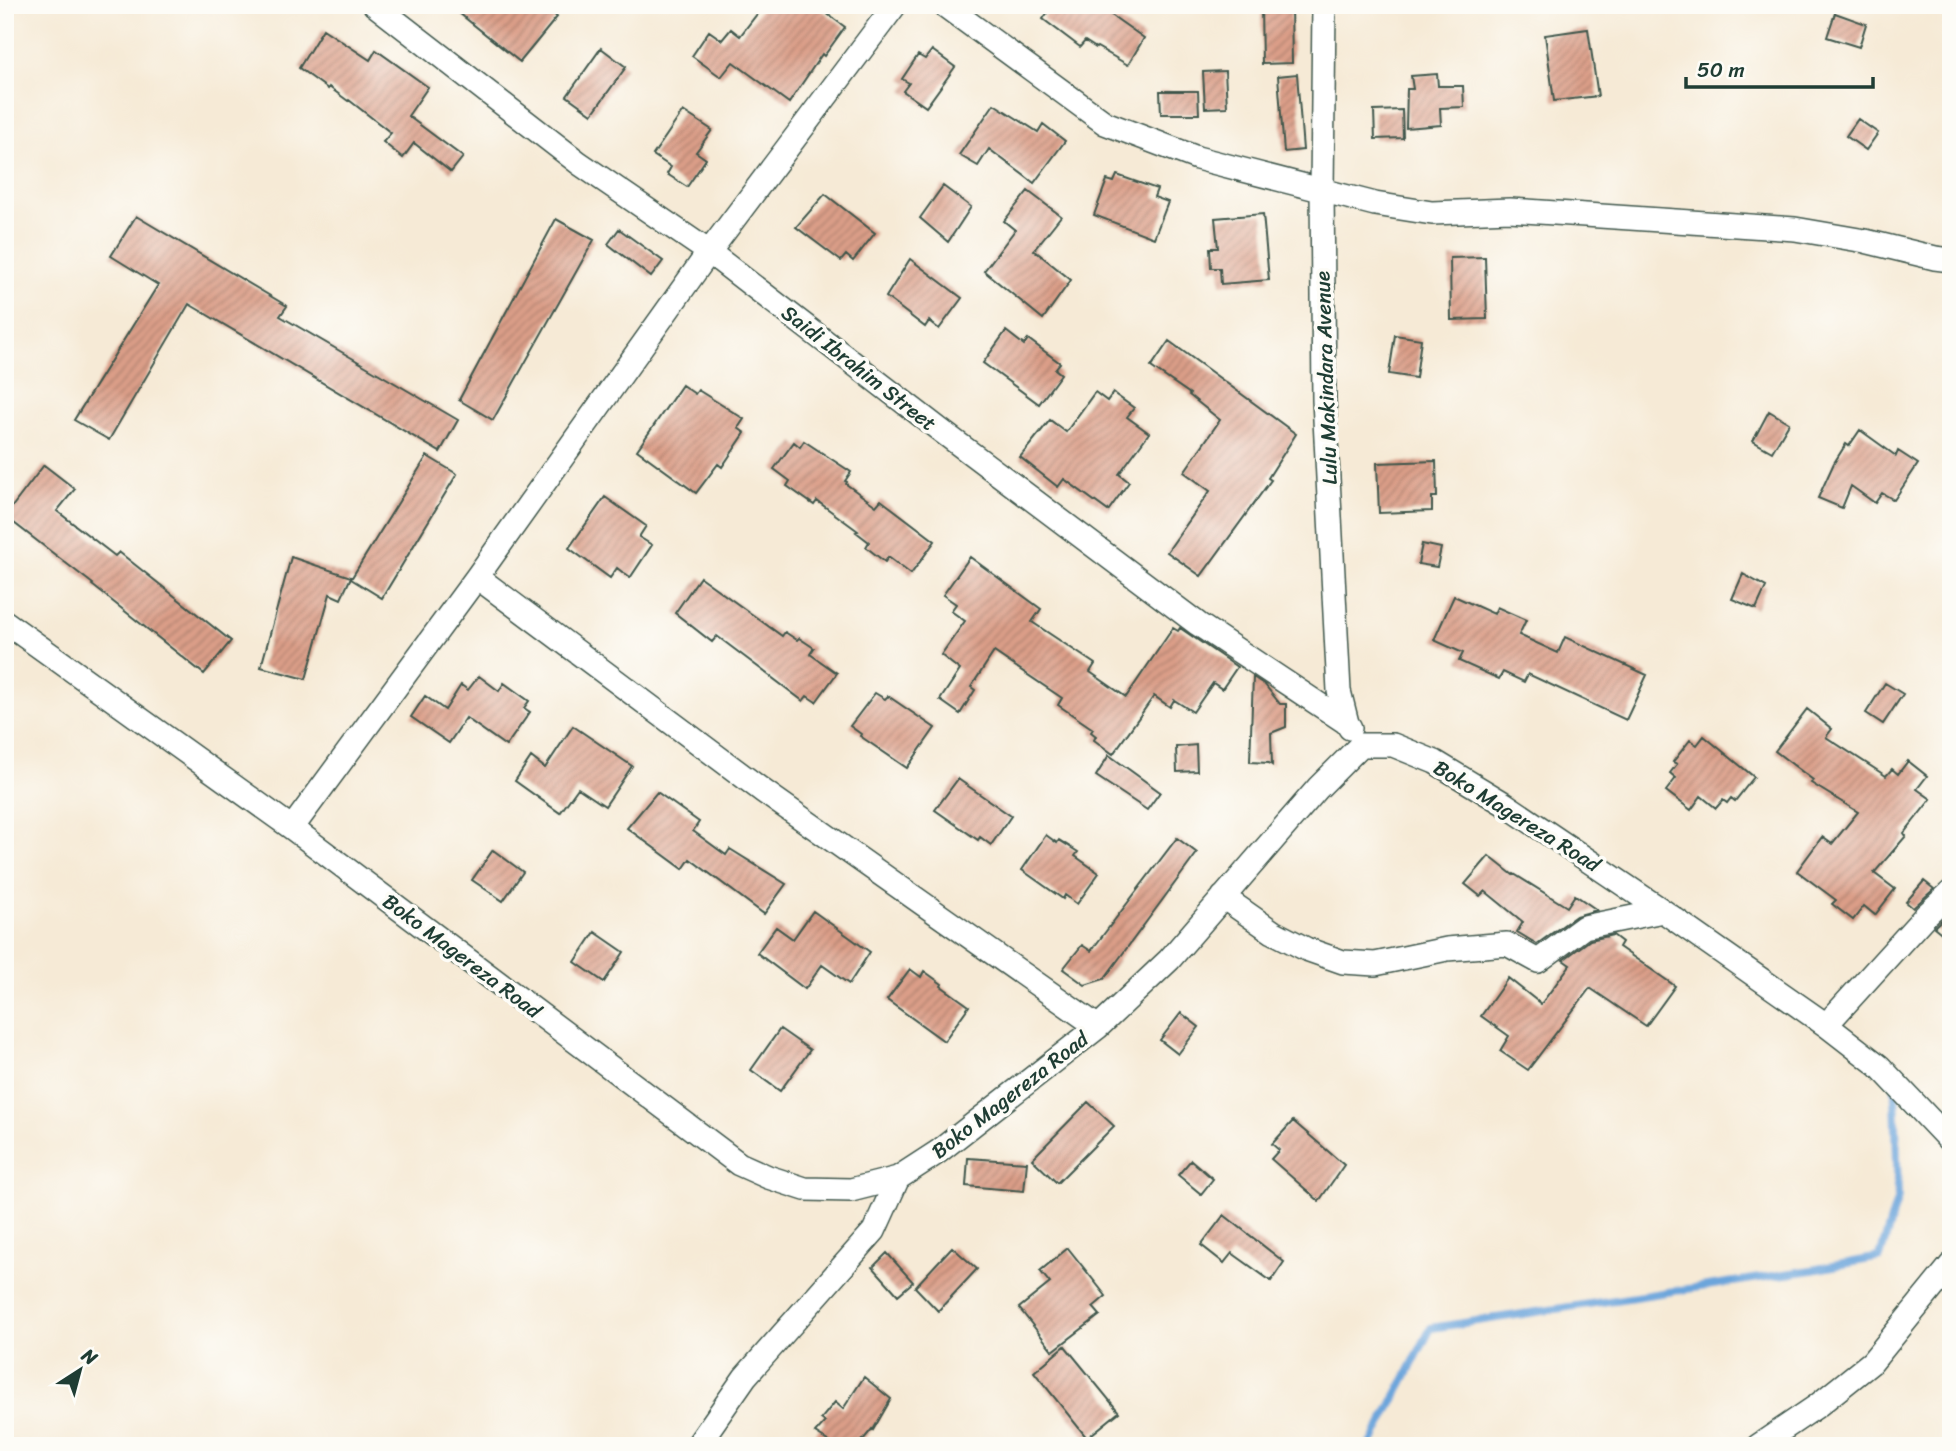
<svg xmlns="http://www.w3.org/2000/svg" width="1956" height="1451" viewBox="0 0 1956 1451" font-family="Sriracha,sans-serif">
	<defs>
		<pattern id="building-hatch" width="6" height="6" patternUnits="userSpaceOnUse" patternTransform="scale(1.75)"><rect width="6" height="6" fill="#db9e88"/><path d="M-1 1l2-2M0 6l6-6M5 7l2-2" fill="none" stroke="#b18270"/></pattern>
	</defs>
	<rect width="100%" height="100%" fill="#fdfcf7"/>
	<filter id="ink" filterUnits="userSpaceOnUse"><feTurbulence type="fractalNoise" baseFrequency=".0143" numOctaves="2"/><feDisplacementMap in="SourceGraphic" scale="14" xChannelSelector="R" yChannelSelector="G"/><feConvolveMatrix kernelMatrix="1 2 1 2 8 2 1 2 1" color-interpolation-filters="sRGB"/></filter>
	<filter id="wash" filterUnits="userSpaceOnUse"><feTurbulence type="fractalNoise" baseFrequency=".00686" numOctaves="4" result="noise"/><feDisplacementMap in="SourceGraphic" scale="28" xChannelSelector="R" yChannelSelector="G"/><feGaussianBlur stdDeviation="1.57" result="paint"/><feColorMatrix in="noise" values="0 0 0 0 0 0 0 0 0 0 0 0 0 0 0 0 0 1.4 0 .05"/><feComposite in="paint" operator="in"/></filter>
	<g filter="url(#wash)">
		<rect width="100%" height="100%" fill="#f6ead6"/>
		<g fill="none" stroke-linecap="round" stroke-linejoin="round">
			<path stroke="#6ca5db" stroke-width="8" d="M 1370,1446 L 1431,1328 L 1812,1270 L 1880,1257 L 1898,1197 L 1895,1090"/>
		</g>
		<g id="blocks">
			<path fill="url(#building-hatch)" d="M 449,5 L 543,5 L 557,17 L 520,62 Z
				M 764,5 L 815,5 L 845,27 L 824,56 L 822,54 L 789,103 L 733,62 L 721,77 L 692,56 L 709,31 L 722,40 L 731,29 L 740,36 Z
				M 1053,5 L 1097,5 L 1144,38 L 1128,65 L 1097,47 L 1096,48 L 1085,41 L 1080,47 L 1043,19 Z
				M 1261,5 L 1291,5 L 1292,63 L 1262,64 Z
				M 1835,13 L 1866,24 L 1859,47 L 1827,37 Z
				M 323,29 L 370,60 L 376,50 L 428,87 L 408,116 L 463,157 L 451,172 L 414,143 L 403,158 L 383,142 L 391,133 L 349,100 L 348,101 L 329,87 L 328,89 L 299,68 Z
				M 1588,29 L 1598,96 L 1554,101 L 1545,35 Z
				M 601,48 L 626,67 L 592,114 L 567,96 Z
				M 932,50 L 955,67 L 926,107 L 903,91 L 909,83 L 902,79 L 918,55 L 925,59 Z
				M 1225,71 L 1227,107 L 1205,108 L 1203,72 Z
				M 1297,74 L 1303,150 L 1284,152 L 1278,76 Z
				M 1437,74 L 1438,86 L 1463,86 L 1464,107 L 1440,108 L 1441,125 L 1406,128 L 1407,89 L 1413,89 L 1411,76 Z
				M 1160,91 L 1198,91 L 1199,114 L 1161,114 Z
				M 994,104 L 1038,132 L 1043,124 L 1065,141 L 1034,183 L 989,149 L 978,166 L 959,155 Z
				M 1402,110 L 1403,138 L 1375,139 L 1374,111 Z
				M 683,111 L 712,130 L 696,152 L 706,159 L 687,187 L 667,174 L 671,167 L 653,155 Z
				M 1858,119 L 1878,133 L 1866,150 L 1846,136 Z
				M 1117,175 L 1157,189 L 1154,197 L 1168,202 L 1154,238 L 1094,215 L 1107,180 L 1114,182 Z
				M 943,186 L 971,207 L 948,242 L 920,218 Z
				M 1028,191 L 1061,216 L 1034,250 L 1071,280 L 1043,319 L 984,271 L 1015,230 L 1004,221 Z
				M 825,194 L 875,233 L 853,261 L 846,255 L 841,261 L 796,227 Z
				M 1263,214 L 1269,280 L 1221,284 L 1220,268 L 1211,268 L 1210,248 L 1218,248 L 1215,218 Z
				M 136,216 L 287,306 L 280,316 L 458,420 L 440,452 L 189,304 L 109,440 L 74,420 L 158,285 L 111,256 Z
				M 556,219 L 594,240 L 493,420 L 459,400 Z
				M 619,229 L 663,261 L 651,277 L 608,244 Z
				M 1485,257 L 1487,319 L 1451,320 L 1450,258 Z
				M 910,259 L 962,298 L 939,329 L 929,321 L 925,327 L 886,297 Z
				M 1006,331 L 1024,345 L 1028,339 L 1060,363 L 1055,369 L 1061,374 L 1039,404 L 983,363 Z
				M 1395,335 L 1421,339 L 1416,378 L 1389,374 Z
				M 1169,341 L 1296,434 L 1268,478 L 1271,480 L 1201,576 L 1167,552 L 1210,491 L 1184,472 L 1220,420 L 1189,395 L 1190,394 L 1151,367 Z
				M 682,385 L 695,394 L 698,390 L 744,419 L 738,428 L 745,433 L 722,467 L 718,464 L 696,493 L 637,450 Z
				M 1095,392 L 1107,401 L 1113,393 L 1134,408 L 1127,417 L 1149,433 L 1119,474 L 1129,482 L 1108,511 L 1064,479 L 1058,487 L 1020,457 L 1050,420 L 1066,432 Z
				M 1769,411 L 1789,423 L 1772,452 L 1753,441 Z
				M 1860,430 L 1896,456 L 1898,451 L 1918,464 L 1894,500 L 1882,493 L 1875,503 L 1851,486 L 1842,508 L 1818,498 L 1834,463 L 1846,444 L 1849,446 Z
				M 804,441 L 851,472 L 845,481 L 847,482 L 846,484 L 876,506 L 881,500 L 935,541 L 911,574 L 888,557 L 885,562 L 866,547 L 869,542 L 856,532 L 858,531 L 817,501 L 814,505 L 787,486 L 790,481 L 774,469 L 794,442 L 800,447 Z
				M 427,456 L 457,474 L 382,598 L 351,579 Z
				M 1436,461 L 1437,497 L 1432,497 L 1432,511 L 1379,513 L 1377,463 Z
				M 44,465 L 75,489 L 57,511 L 115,556 L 119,552 L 231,641 L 204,674 L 92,585 L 93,584 L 5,516 Z
				M 605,497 L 646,526 L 639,537 L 652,545 L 630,578 L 617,568 L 610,578 L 569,548 Z
				M 1422,544 L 1441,548 L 1437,567 L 1418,564 Z
				M 291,557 L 351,577 L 341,599 L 330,594 L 306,679 L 261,667 Z
				M 970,557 L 1041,609 L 1032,622 L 1095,664 L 1090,672 L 1126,697 L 1173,628 L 1178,631 L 1180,628 L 1237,667 L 1222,689 L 1213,683 L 1193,712 L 1174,700 L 1170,707 L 1154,696 L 1113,754 L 1094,740 L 1096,736 L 1091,732 L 1093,729 L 1058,705 L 1062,698 L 994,652 L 971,687 L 975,690 L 960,714 L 940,700 L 960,670 L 941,655 L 965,621 L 951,611 L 956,604 L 943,595 Z
				M 1743,574 L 1766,587 L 1756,609 L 1732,599 Z
				M 700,577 L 782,636 L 785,632 L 797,640 L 799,638 L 814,648 L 810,654 L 837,673 L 816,702 L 807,696 L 803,701 L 717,636 L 712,642 L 675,613 Z
				M 1454,596 L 1494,614 L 1497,607 L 1526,620 L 1519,635 L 1558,653 L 1565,637 L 1647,675 L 1626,720 L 1528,674 L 1524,682 L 1503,672 L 1499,679 L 1459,661 L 1463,653 L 1434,640 Z
				M 479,676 L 499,691 L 504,683 L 529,701 L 524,708 L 530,712 L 506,746 L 466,718 L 449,743 L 411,717 L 425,696 L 445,710 L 461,685 L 468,690 Z
				M 1253,677 L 1265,685 L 1280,704 L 1286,704 L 1286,727 L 1271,733 L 1272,765 L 1269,763 L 1250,762 Z
				M 1885,683 L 1903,694 L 1883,724 L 1866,713 Z
				M 875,693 L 885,699 L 888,696 L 935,728 L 907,768 L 860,736 L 861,734 L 850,726 Z
				M 1807,709 L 1832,729 L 1826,737 L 1886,776 L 1892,769 L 1898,774 L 1908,761 L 1927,776 L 1917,789 L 1931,799 L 1904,833 L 1906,836 L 1874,873 L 1895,889 L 1875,915 L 1864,906 L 1853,920 L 1832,904 L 1836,900 L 1797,871 L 1822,837 L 1832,844 L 1858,812 L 1811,783 L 1813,780 L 1775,751 Z
				M 573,726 L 632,766 L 605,806 L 578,788 L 560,813 L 515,781 L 531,757 L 545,768 Z
				M 1704,736 L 1754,777 L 1735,801 L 1731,798 L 1727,803 L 1723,800 L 1716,808 L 1701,796 L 1691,810 L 1666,791 L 1676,778 L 1670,773 L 1677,764 L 1673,762 L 1690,740 L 1697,745 Z
				M 1196,745 L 1197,771 L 1177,772 L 1176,747 Z
				M 1109,755 L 1160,792 L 1147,810 L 1096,776 Z
				M 958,779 L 1011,816 L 991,845 L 980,837 L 978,840 L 935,810 Z
				M 657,792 L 699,822 L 693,831 L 726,855 L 730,849 L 786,884 L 764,914 L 690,859 L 683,869 L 627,828 Z
				M 1046,835 L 1057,843 L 1059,840 L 1078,852 L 1075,856 L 1099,873 L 1077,904 L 1065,895 L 1063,899 L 1022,870 Z
				M 1177,838 L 1197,853 L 1104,979 L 1085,985 L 1063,969 L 1082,945 L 1091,951 Z
				M 493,850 L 523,872 L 503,901 L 472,880 Z
				M 1489,856 L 1513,875 L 1514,874 L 1567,907 L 1575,895 L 1597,910 L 1576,916 L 1537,944 L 1517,932 L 1523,922 L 1485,891 L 1480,896 L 1465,884 Z
				M 1924,881 L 1934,889 L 1913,908 L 1906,902 Z
				M 813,911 L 870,952 L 849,984 L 822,965 L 805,989 L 757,953 L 776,927 L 793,939 Z
				M 1951,911 L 1951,941 L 1934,927 Z
				M 595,932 L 624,952 L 604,982 L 575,962 Z
				M 1613,935 L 1622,942 L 1619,947 L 1675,986 L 1646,1026 L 1590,988 L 1528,1070 L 1500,1051 L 1509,1036 L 1481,1016 L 1508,978 L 1541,1004 L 1570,965 L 1563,960 L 1590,940 Z
				M 910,969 L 921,977 L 924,971 L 942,984 L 941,986 L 969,1006 L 944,1041 L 887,1000 Z
				M 1181,1013 L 1199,1027 L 1178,1054 L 1160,1040 Z
				M 780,1029 L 810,1050 L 780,1091 L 751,1070 Z
				M 1088,1102 L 1114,1126 L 1057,1183 L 1032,1159 Z
				M 1293,1121 L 1344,1165 L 1319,1201 L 1271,1159 L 1279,1150 L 1272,1144 Z
				M 968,1158 L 1027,1162 L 1024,1191 L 966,1186 Z
				M 1191,1160 L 1213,1179 L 1201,1194 L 1178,1175 Z
				M 1224,1215 L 1284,1262 L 1271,1281 L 1232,1253 L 1224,1263 L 1201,1245 Z
				M 952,1247 L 977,1269 L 938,1311 L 915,1287 Z
				M 1068,1248 L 1106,1296 L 1093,1307 L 1100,1315 L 1053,1351 L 1019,1308 L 1050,1283 L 1040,1271 Z
				M 887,1253 L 913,1282 L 898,1295 L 873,1267 Z
				M 1065,1346 L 1119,1412 L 1087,1438 L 1034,1372 Z
				M 864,1377 L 891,1399 L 873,1430 L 872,1429 L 858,1446 L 836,1446 L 815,1433 L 825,1422 L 821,1419 L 835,1402 L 843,1409 Z"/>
		</g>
	</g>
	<g filter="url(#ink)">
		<use href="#blocks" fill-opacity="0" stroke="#3f574c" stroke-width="2"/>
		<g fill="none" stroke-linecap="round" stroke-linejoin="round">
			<g stroke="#3f574c" stroke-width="26">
				<path id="street" d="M 375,5 L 579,163 L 709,252 L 940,430 L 1198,624 L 1347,723
					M 944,5 L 1105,123 L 1197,158 L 1375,204 L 1432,213 L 1510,210 L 1795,229 L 1865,241 L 1935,258 L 1951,260
					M 1324,5 L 1322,190 L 1324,400 L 1339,691 L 1347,723 L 1350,728
					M 477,577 L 763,791 L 1098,1027
					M 5,622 L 292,828 L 739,1164 L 768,1177 L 805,1189 L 851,1190 L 898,1178 L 938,1152 L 1098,1027 L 1169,960 L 1318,788 L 1361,745 L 1393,745 L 1435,762 L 1503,803 L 1663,911 L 1826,1025 L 1879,1066 L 1951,1142
					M 292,828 L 477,577 L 709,252 L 895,5
					M 1223,897 L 1273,932 L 1306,949 L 1343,962 L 1375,964 L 1447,949 L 1507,944 L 1538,961 L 1584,927 L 1663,911
					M 1826,1025 L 1926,915 L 1951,892
					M 697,1446 L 745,1377 L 874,1231 L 898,1178
					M 1758,1446 L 1817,1406 L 1872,1362 L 1951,1265"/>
			</g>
			<use href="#street" stroke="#fff" stroke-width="23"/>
		</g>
	</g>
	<g text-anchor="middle" stroke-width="7" stroke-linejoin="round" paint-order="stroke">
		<g font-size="21" fill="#1f3d34" stroke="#fdfcf7">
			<text transform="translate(859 368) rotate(38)" y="7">Saidi Ibrahim Street</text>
			<text transform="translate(1326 378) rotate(-92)" y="7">Lulu Makindara Avenue</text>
			<text transform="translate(1517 816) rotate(32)" y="7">Boko Magereza Road</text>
			<text transform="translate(462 956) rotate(37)" y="7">Boko Magereza Road</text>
			<text transform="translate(1010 1095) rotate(-38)" y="7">Boko Magereza Road</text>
		</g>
	</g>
	<rect width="1956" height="1451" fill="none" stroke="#fdfcf7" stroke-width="28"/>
	<g transform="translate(80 1370) rotate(36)" stroke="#fdfcf7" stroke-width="5" paint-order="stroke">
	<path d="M0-5L12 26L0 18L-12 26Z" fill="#1f3d34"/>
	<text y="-10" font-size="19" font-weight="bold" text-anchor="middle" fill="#1f3d34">N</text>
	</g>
	<path d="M1686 77v10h187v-10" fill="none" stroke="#1f3d34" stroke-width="3.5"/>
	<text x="1697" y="77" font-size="21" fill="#1f3d34" stroke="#fdfcf7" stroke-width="5" paint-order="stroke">50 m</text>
</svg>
